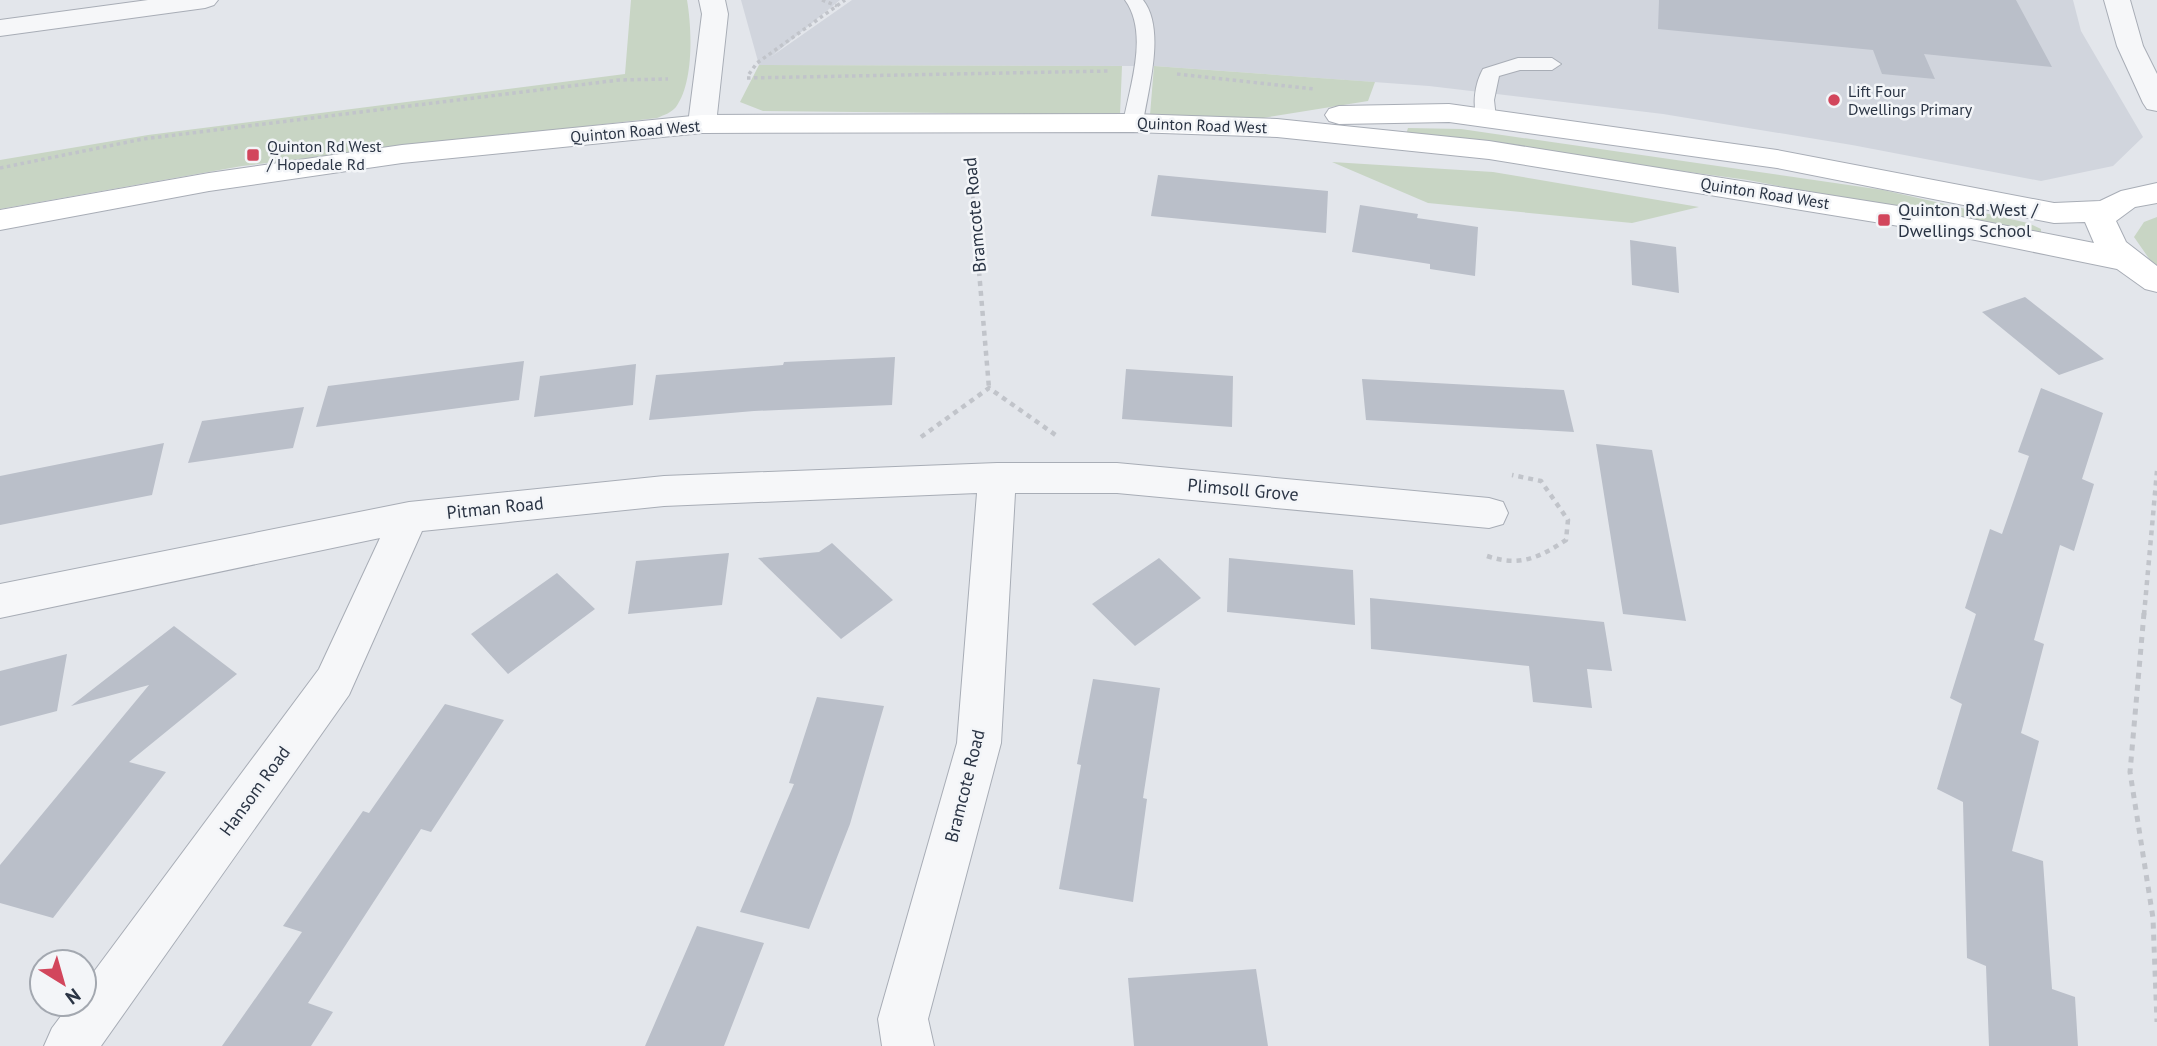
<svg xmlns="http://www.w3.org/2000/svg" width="2157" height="1046" viewBox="0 0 2157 1046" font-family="'PT Sans',sans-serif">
	<rect width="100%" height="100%" fill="#e3e6eb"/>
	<path fill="#d1d5dd" d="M 741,0 L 840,0 L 772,56 L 852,0 L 2073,0 L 2081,31 L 2143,137 L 2113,166 L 2041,181 L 1852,145 L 1663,114 L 1429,86 L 1154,66 L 759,65 Z"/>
	<path fill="#c8d5c4" d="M 631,0 L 687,0 C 692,29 694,82 676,107 C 671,113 664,115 657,118 L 242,166 L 0,209 L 0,160 L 148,135 L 625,74 Z
		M 759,65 L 1122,66 L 1120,115 L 763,111 L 740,102 Z
		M 1154,66 L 1375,82 L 1368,101 L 1263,118 L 1150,115 Z
		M 1408,128 L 1461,129 L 1883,190 L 2028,223 L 2041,229 L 2041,237 L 1748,180 L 1406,134 Z
		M 1332,162 L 1493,172 L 1699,207 L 1632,223 L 1428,203 Z
		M 2157,217 L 2157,270 L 2134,237 L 2144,222 Z"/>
	<path fill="#babfc9" d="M 1659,0 L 2016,0 L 2052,67 L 1924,54 L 1935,79 L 1882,74 L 1873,50 L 1658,29 Z
		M 1158,175 L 1328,191 L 1326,233 L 1151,216 Z
		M 1360,205 L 1418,214 L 1417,218 L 1478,227 L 1475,276 L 1430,269 L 1430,264 L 1352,252 Z
		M 1630,240 L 1676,247 L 1679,293 L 1632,285 Z
		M 2025,297 L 2104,359 L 2059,375 L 1982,312 Z
		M 895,357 L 892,405 L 754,411 L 649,420 L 656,375 L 783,365 L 784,362 Z
		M 524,361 L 519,400 L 316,427 L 328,386 Z
		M 636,364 L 633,405 L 534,417 L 540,376 Z
		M 1126,369 L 1233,376 L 1232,427 L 1122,419 Z
		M 1362,379 L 1564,390 L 1574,432 L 1366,420 Z
		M 2041,388 L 2103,413 L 2082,479 L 2094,484 L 2074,551 L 2060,545 L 2034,640 L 2044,644 L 2021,733 L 2039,741 L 2012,851 L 2043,861 L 2052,989 L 2075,997 L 2078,1046 L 1989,1046 L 1986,966 L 1967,958 L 1963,802 L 1937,789 L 1962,704 L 1950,698 L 1976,614 L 1965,608 L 1990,529 L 2002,534 L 2029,456 L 2018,452 Z
		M 304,407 L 293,448 L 188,463 L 202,421 Z
		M 164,443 L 152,495 L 0,525 L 0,476 Z
		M 1596,444 L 1652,450 L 1686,621 L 1623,614 Z
		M 832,543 L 893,600 L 841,639 L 758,558 L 819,552 Z
		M 729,553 L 722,605 L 628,614 L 636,561 Z
		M 1159,558 L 1201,598 L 1135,646 L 1092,604 Z
		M 1229,558 L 1353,570 L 1355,625 L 1227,612 Z
		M 557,573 L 595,609 L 508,674 L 471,634 Z
		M 1370,598 L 1604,622 L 1612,671 L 1587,669 L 1592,708 L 1533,702 L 1529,666 L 1371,649 Z
		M 174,626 L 237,674 L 129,762 L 166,772 L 53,918 L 0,903 L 0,865 L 149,685 L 71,706 Z
		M 67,654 L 57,711 L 0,726 L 0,671 Z
		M 1093,679 L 1160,688 L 1143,798 L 1147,799 L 1133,902 L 1059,889 L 1081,765 L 1077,764 Z
		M 817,697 L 884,706 L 850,824 L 809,929 L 740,912 L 794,784 L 789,783 Z
		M 445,704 L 504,720 L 431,832 L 421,829 L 308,1003 L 333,1012 L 311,1046 L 222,1046 L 302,932 L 283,926 L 363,811 L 369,813 Z
		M 697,926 L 764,943 L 724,1046 L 645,1046 Z
		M 1256,969 L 1268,1046 L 1134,1046 L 1128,978 Z"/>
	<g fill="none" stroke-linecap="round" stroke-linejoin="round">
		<g stroke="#a8adb6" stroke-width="2">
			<path id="lane" d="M 1125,0 L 1143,0 C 1166,29 1148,89 1143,123 L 1133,129 L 1123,123 C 1130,86 1149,33 1125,0 Z
				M 1518,58 L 1552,58 L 1561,64 L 1552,70 L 1520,70 L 1499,76 L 1494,100 L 1496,118 L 1486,124 L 1479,122 C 1471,107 1475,83 1483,69 Z"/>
		</g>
		<g stroke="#a8adb6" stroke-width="2">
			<path id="street" d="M 148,0 L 218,0 L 214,5 L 205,8 L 0,36 L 0,20 Z
				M 699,0 L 725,0 L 728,14 L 716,124 L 712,130 L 702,133 L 692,130 L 688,124 L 702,14 Z
				M 2104,0 L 2130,0 L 2143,46 L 2157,74 L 2157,111 L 2147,109 L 2143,103 L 2117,46 Z
				M 997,463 L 1117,463 L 1489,498 L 1503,502 L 1508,513 L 1503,524 L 1489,528 L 1117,493 L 1015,493 L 1001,743 L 928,1019 L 934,1046 L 882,1046 L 878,1019 L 957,743 L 977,493 L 664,506 L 422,531 L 349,695 L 101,1046 L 44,1046 L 52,1028 L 70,1004 L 84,1004 L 84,985 L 319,669 L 380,538 L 0,618 L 0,584 L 409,502 L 664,476 Z"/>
		</g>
		<g stroke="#a8adb6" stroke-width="2">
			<path id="secondary" d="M 1449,104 L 1777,150 L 2054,203 L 2100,201 L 2121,191 L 2157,183 L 2157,203 L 2135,207 L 2116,221 L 2126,242 L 2157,266 L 2157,292 L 2145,289 L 2117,269 L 1936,232 L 1489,159 L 1277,137 L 1133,132 L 702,133 L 402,163 L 209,191 L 0,230 L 0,210 L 209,173 L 402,145 L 702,115 L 1133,114 L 1277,119 L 1489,141 L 1936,212 L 2094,243 L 2085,222 L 2054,223 L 1777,168 L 1449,122 L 1339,124 L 1329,121 L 1325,115 L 1329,109 L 1339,106 Z"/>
		</g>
		<path stroke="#c1c4ca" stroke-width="3.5" stroke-dasharray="3.5 3.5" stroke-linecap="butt" d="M 822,0 L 837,6
			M 749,74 L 757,63 L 845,0
			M 1177,74 L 1314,89
			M 747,78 L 1109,71
			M 970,160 L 979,273
			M 0,168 L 143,139 L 619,80 L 668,79"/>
		<path stroke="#c1c4ca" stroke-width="4.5" stroke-dasharray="5 5" stroke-linecap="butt" d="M 979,271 L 989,388
			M 921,437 L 989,388 L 1057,436
			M 1487,556 C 1519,567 1539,558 1566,540 L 1568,520 L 1541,481 L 1512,475
			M 2144,615 L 2157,471"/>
		<path stroke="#c1c4ca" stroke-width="5" stroke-dasharray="6 6" stroke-linecap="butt" d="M 2144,613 L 2130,772 L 2153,918 L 2157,1022"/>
		<use href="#lane" fill="#f6f7f9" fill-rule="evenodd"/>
		<use href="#street" fill="#f6f7f9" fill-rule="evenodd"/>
		<use href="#secondary" fill="#fff" fill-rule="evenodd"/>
	</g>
	<g fill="#d2465c" stroke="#f3f5f8" stroke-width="2.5">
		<circle cx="1834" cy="100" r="7"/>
		<rect x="246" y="148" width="14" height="14" rx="3.5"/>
		<rect x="1877" y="213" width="14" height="14" rx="3.5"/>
	</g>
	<g text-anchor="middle" stroke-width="5" stroke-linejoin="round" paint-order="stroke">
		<g font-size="16" fill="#2a3444" stroke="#f3f5f8" text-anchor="start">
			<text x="1848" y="97">Lift Four<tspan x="1848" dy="18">Dwellings Primary</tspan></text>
			<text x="267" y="152">Quinton Rd West<tspan x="267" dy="18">/ Hopedale Rd</tspan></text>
		</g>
		<g font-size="16" fill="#2a3444" stroke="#f3f5f8">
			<text transform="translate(1202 125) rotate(2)" y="6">Quinton Road West</text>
			<text transform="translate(635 131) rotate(-5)" y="6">Quinton Road West</text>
			<text transform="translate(1765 193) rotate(9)" y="6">Quinton Road West</text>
		</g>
		<g font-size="18" fill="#2a3444" stroke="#f3f5f8" text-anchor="start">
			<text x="1898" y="216">Quinton Rd West /<tspan x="1898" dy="21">Dwellings School</tspan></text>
		</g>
		<g font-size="18" fill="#2a3444" stroke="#f3f5f8">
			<text transform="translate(975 215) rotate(-95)" y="6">Bramcote Road</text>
			<text transform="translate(1243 490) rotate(5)" y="6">Plimsoll Grove</text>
			<text transform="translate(495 508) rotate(-6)" y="6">Pitman Road</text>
			<text transform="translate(965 786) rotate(-76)" y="6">Bramcote Road</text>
			<text transform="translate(255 791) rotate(-54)" y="6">Hansom Road</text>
		</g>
	</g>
	<g transform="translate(63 983) rotate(143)"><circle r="33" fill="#f3f5f8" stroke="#a3a8b0" stroke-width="2"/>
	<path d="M0-5L12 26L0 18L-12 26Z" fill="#d2465c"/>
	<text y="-10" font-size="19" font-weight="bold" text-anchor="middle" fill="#2a3444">N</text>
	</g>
</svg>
